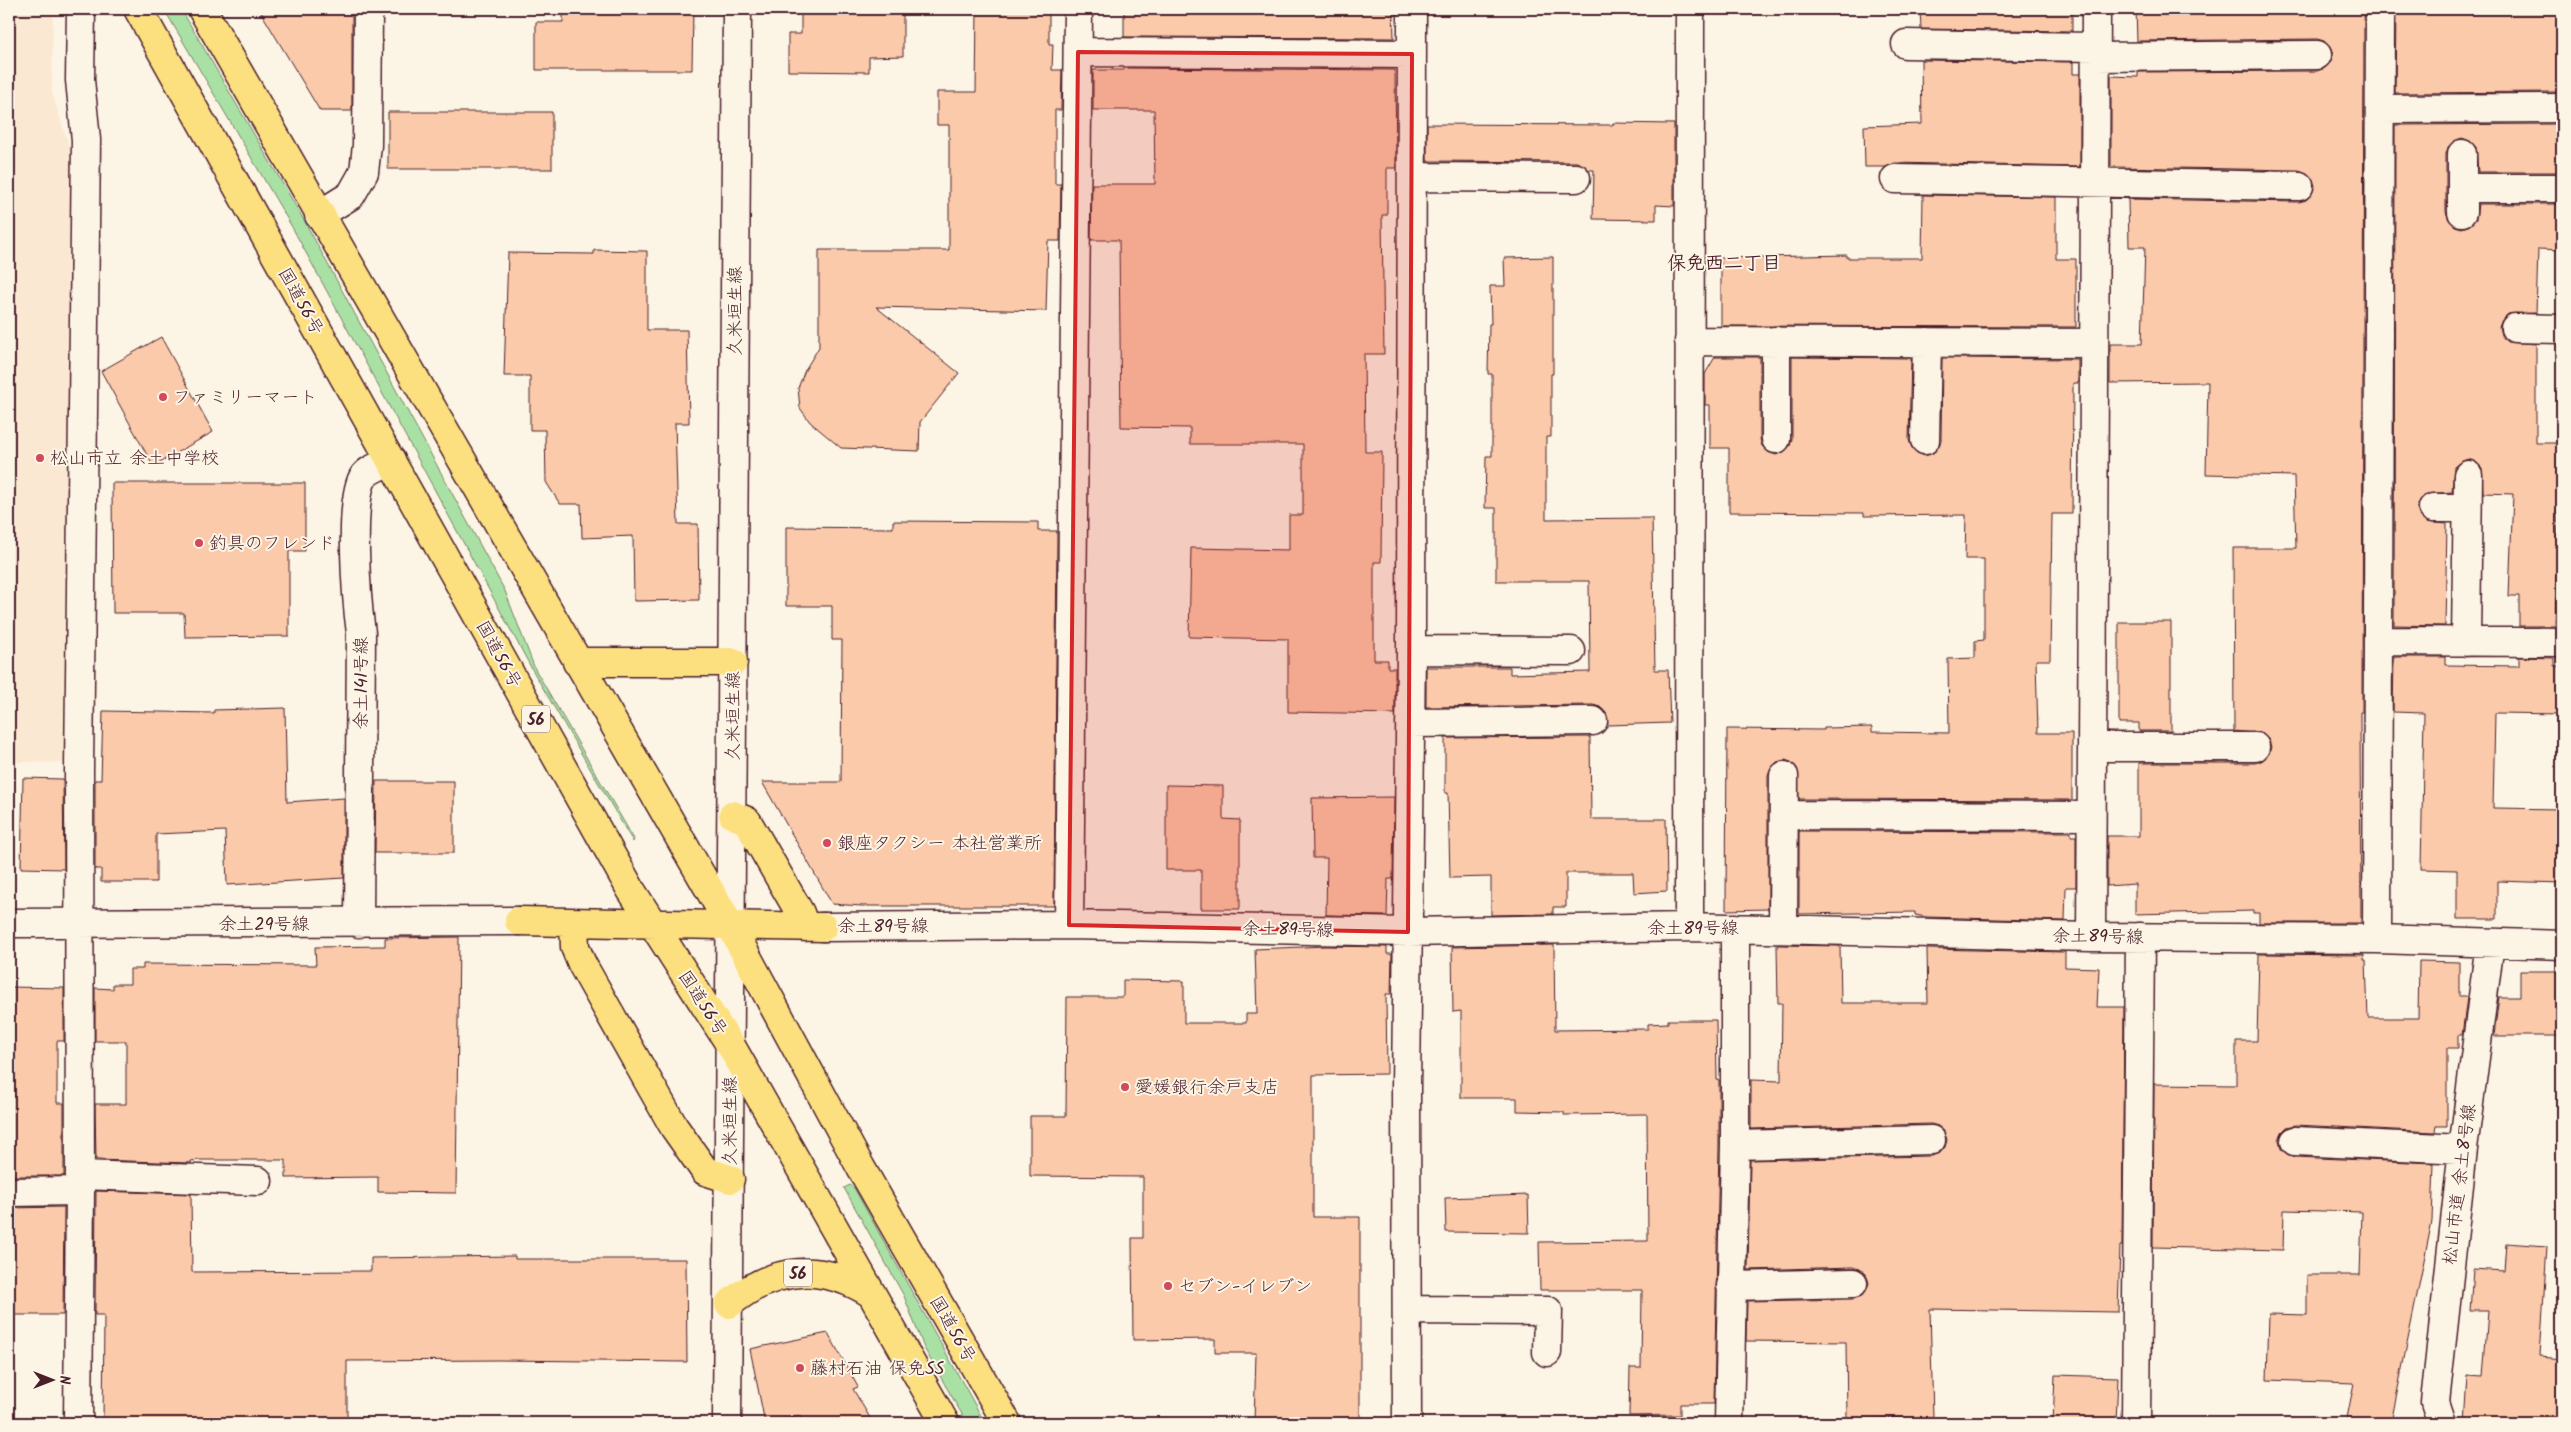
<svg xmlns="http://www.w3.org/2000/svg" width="2571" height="1432" viewBox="0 0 2571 1432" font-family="Kalam,'Klee One',sans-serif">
	<rect width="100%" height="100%" fill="#fcf5e5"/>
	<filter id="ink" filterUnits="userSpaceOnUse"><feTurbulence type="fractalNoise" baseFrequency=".02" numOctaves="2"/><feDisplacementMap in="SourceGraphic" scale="10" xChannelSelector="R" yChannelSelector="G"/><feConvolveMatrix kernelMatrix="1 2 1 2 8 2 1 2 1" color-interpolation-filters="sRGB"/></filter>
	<g filter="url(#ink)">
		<path fill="#fbe8d3" d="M 9,9 L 53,9 L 52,92 L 71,153 L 71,763 L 9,762 Z"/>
		<path fill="#a9e1a5" stroke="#7a8068" d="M 164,9 L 181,9 L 305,222 L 505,591 L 535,669 L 634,839 L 633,842 L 533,671 L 292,227 Z
			M 850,1185 L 854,1188 L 985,1423 L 967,1423 L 924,1348 L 904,1296 L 844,1188 Z"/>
		<path fill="#facaaa" stroke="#4a1f2b" d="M 259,9 L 352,9 L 352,111 L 320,111 Z
			M 563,9 L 693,9 L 692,70 L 536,70 L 536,22 L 563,22 Z
			M 801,9 L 903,9 L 903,56 L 869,57 L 869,72 L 788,71 L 788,34 L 801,34 Z
			M 977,9 L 1049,9 L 1049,44 L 1053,44 L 1052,70 L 1062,70 L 1061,110 L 1055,110 L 1055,184 L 1061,184 L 1060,241 L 1048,241 L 1046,311 L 876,307 L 959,373 L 920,422 L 919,451 L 841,448 L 810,422 L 800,408 L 798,388 L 805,370 L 819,347 L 819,250 L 949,250 L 949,125 L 937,125 L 937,92 L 976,92 Z
			M 1124,9 L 1393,9 L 1394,38 L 1124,37 Z
			M 1920,9 L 2072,9 L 2072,31 L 1921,29 Z
			M 2136,9 L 2364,9 L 2362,712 L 2360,712 L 2361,923 L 2259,923 L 2259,913 L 2253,913 L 2253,911 L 2135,914 L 2135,884 L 2107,886 L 2107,836 L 2139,836 L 2139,763 L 2255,763 L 2263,760 L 2269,754 L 2271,747 L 2269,740 L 2263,734 L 2234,731 L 2233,548 L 2296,548 L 2294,476 L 2206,474 L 2208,382 L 2110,383 L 2110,344 L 2142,344 L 2145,247 L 2129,247 L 2128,199 L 2299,202 L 2306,200 L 2312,194 L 2315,186 L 2313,179 L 2307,173 L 2299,170 L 2111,167 L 2111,76 L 2138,77 L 2138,72 L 2317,71 L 2325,68 L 2330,63 L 2333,55 L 2330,47 L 2324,41 L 2317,39 L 2137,41 Z
			M 2396,9 L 2562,9 L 2560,92 L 2395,93 Z
			M 1921,60 L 2073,62 L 2073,74 L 2080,74 L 2080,167 L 1895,163 L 1886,167 L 1865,167 L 1864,126 L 1922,124 Z
			M 1124,68 L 1395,70 L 1396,168 L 1387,168 L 1387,215 L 1382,215 L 1384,354 L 1364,354 L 1365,452 L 1382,452 L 1381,562 L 1374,562 L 1374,660 L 1388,660 L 1388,668 L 1395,668 L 1395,714 L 1288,712 L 1288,639 L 1189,637 L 1191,548 L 1289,550 L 1289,515 L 1303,515 L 1303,444 L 1190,444 L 1190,428 L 1121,427 L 1119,240 L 1091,240 L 1092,184 L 1155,184 L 1154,110 L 1093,110 L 1093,70 L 1124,70 Z
			M 388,112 L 552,112 L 552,169 L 388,169 Z
			M 1613,123 L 1674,124 L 1674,206 L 1656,205 L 1656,220 L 1593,219 L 1594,170 L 1589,170 L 1577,162 L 1427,161 L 1427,124 L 1613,125 Z
			M 2560,124 L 2559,172 L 2478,172 L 2476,147 L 2470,141 L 2462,138 L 2454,141 L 2448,147 L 2446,154 L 2446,212 L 2449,220 L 2455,226 L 2462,228 L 2470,225 L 2476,219 L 2478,204 L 2558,204 L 2558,213 L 2562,213 L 2561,250 L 2538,249 L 2536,313 L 2508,314 L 2502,320 L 2499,327 L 2501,335 L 2507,342 L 2536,344 L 2536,443 L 2560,443 L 2555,626 L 2519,626 L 2519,596 L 2509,596 L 2513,494 L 2483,493 L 2482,468 L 2476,462 L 2468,459 L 2460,462 L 2454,467 L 2452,492 L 2426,494 L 2420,500 L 2417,508 L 2419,515 L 2426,522 L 2447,524 L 2445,626 L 2394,625 L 2395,125 Z
			M 1923,195 L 2056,197 L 2056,259 L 2076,259 L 2076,327 L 1721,326 L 1721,258 L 1847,255 L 1847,258 L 1922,258 Z
			M 594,250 L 647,251 L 647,330 L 687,330 L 689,423 L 675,423 L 678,524 L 698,524 L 699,600 L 634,601 L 633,536 L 582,538 L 581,504 L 560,504 L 546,482 L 545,430 L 530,430 L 530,376 L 504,376 L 508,253 L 594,254 Z
			M 1553,257 L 1553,374 L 1551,374 L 1551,437 L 1546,437 L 1546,519 L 1652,518 L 1655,670 L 1668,670 L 1670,723 L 1608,725 L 1606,713 L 1600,707 L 1593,705 L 1426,707 L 1426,667 L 1510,667 L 1510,674 L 1590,672 L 1589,581 L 1496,581 L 1496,508 L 1485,508 L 1486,456 L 1492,456 L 1492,374 L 1488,374 L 1489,324 L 1491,324 L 1490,286 L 1505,286 L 1504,258 Z
			M 161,337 L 213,432 L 153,466 L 101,371 Z
			M 1715,357 L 1760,357 L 1760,439 L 1762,446 L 1768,452 L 1776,455 L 1784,452 L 1790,446 L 1792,439 L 1792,357 L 1911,358 L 1909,440 L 1912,448 L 1917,453 L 1925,456 L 1933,453 L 1938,448 L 1941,441 L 1942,358 L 2078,359 L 2078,383 L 2073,383 L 2072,514 L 2052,514 L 2050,660 L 2036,660 L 2038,733 L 2072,733 L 2072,800 L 1799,799 L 1797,768 L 1791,762 L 1785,760 L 1777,762 L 1771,768 L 1768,776 L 1768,909 L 1726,910 L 1727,729 L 1824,730 L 1824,728 L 1872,727 L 1872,732 L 1949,733 L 1948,659 L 1975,658 L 1975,641 L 1984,640 L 1984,559 L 1965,559 L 1966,515 L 1864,516 L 1864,513 L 1729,512 L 1729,448 L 1710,448 L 1710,405 L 1705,405 L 1705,374 Z
			M 112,483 L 305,483 L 305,551 L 289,551 L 289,636 L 185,637 L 184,613 L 113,613 Z
			M 893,521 L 1038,522 L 1038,531 L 1057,531 L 1054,906 L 862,906 L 832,904 L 762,782 L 841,782 L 842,640 L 832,640 L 832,606 L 786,606 L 786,527 L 893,528 Z
			M 2119,622 L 2171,622 L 2171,731 L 2139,731 L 2139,723 L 2119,723 Z
			M 2394,657 L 2445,657 L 2445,665 L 2519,666 L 2519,657 L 2554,658 L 2554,666 L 2562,666 L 2562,714 L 2495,713 L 2493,808 L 2562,809 L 2562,883 L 2497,881 L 2497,919 L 2457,919 L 2457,870 L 2421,869 L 2424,713 L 2393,712 Z
			M 285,708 L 287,802 L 344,798 L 344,878 L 227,885 L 225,831 L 156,834 L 156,882 L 101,882 L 101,869 L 95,869 L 95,780 L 101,780 L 103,711 L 214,713 L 214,710 Z
			M 1590,737 L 1591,819 L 1666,819 L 1667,891 L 1634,893 L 1633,873 L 1566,873 L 1566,907 L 1553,907 L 1553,914 L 1491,915 L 1491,877 L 1450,878 L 1448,793 L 1445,793 L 1445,738 Z
			M 23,778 L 63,779 L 64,869 L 21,868 Z
			M 376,781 L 454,781 L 454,853 L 375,853 Z
			M 1166,785 L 1223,786 L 1223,819 L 1240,820 L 1240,909 L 1201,909 L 1201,870 L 1166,870 Z
			M 1394,797 L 1393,879 L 1388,879 L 1387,916 L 1326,915 L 1327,858 L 1313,858 L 1312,798 Z
			M 1799,831 L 2071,832 L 2071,836 L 2076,836 L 2076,887 L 2066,887 L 2065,921 L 1927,917 L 1915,915 L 1915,912 L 1799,914 Z
			M 459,937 L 456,1193 L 378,1192 L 378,1177 L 286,1178 L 286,1160 L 200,1160 L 191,1161 L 191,1163 L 96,1160 L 95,1104 L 126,1104 L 126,1041 L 95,1041 L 95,988 L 113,989 L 113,984 L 130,984 L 130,969 L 143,969 L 143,964 L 316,965 L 315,947 L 385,946 L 385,938 Z
			M 1554,945 L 1555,1030 L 1648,1029 L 1648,1024 L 1668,1023 L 1668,1020 L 1716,1020 L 1717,1080 L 1719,1080 L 1719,1145 L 1714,1404 L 1680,1404 L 1680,1415 L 1629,1416 L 1630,1368 L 1641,1368 L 1642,1290 L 1540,1290 L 1539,1242 L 1648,1241 L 1647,1114 L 1564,1115 L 1564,1112 L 1517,1111 L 1517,1098 L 1461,1098 L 1461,1011 L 1453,1012 L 1452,947 Z
			M 1777,945 L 1840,946 L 1841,1003 L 1928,1003 L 1927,949 L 2065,952 L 2065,967 L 2099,968 L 2097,1007 L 2124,1007 L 2122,1246 L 2120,1246 L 2118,1312 L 1930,1309 L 1933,1417 L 1847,1419 L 1846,1342 L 1746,1341 L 1747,1301 L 1853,1299 L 1862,1296 L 1866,1291 L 1869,1283 L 1866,1274 L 1860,1269 L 1853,1267 L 1748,1270 L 1750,1160 L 1931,1156 L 1940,1153 L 1945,1147 L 1947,1140 L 1944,1131 L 1938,1126 L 1931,1124 L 1751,1129 L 1751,1080 L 1781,1081 L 1782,1003 L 1778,1003 Z
			M 1326,946 L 1387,947 L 1387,954 L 1392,954 L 1391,994 L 1386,994 L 1387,1074 L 1313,1075 L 1313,1217 L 1360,1217 L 1360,1423 L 1254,1423 L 1256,1353 L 1215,1353 L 1215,1339 L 1133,1340 L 1132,1238 L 1143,1238 L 1143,1177 L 1030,1176 L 1030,1116 L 1066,1116 L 1067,997 L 1123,997 L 1123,980 L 1184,981 L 1184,1023 L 1246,1023 L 1246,1014 L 1257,1014 L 1255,949 Z
			M 2259,954 L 2364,955 L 2364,960 L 2366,960 L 2368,1018 L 2418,1018 L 2419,961 L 2459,962 L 2459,997 L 2467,997 L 2462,1035 L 2458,1035 L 2458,1048 L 2447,1048 L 2447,1126 L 2436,1126 L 2435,1132 L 2296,1125 L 2287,1127 L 2282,1132 L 2279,1140 L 2281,1149 L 2287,1154 L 2294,1157 L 2434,1163 L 2432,1221 L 2391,1423 L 2346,1423 L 2354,1383 L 2267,1380 L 2269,1314 L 2307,1315 L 2307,1275 L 2360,1275 L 2362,1212 L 2284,1210 L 2283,1250 L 2153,1247 L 2154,1084 L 2236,1085 L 2236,1041 L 2257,1041 Z
			M 2520,971 L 2562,971 L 2562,1036 L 2494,1036 L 2499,997 L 2520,997 Z
			M 9,987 L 64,988 L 64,1041 L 57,1041 L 57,1103 L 64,1103 L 64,1176 L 9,1176 Z
			M 96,1191 L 191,1194 L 192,1272 L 371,1271 L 371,1258 L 515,1256 L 515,1259 L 686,1259 L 687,1362 L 498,1360 L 347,1361 L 347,1423 L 103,1423 L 104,1315 L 95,1315 Z
			M 1528,1195 L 1529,1233 L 1446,1232 L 1445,1198 Z
			M 64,1207 L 63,1315 L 9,1315 L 9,1208 Z
			M 2506,1243 L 2547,1246 L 2540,1356 L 2562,1358 L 2562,1423 L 2464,1423 L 2467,1376 L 2483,1377 L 2488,1311 L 2470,1311 L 2473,1269 L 2504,1271 Z
			M 828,1333 L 858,1387 L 853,1389 L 873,1423 L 804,1423 L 800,1416 L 765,1423 L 750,1349 Z
			M 2055,1375 L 2118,1377 L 2116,1423 L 2053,1423 Z"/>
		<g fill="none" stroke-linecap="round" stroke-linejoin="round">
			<g stroke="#4a1f2b" stroke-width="31">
				<path id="minor" d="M 1906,44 L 2095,47
					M 1078,52 L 1412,54
					M 2095,57 L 2317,55
					M 2380,109 L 2562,108
					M 2462,154 L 2462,212
					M 1413,177 L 1576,178
					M 1895,179 L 2299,186
					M 2462,188 L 2562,188
					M 319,215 L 351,195 L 364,172 L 367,145 L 368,9
					M 2515,328 L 2562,329
					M 1689,341 L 2094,343
					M 1776,341 L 1776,439
					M 1925,440 L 1927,342
					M 2433,508 L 2467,508
					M 2378,641 L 2562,642
					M 2466,642 L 2468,475
					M 1411,650 L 1571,651
					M 1410,723 L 1593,721
					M 2092,747 L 2255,747
					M 1784,815 L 2091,816
					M 9,923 L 519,921
					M 359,923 L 361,633 C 357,604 348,497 364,476 C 369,469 383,465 391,460
					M 1069,925 L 1078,9
					M 823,927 L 1069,925 L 1408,932 L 1689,927 L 2091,937 L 2377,939 L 2562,945
					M 1689,927 L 1690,9
					M 1783,929 L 1784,776
					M 2091,937 L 2096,9
					M 2377,939 L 2380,9
					M 2295,1141 L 2463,1149
					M 1735,1145 L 1931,1140
					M 80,1175 L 258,1181
					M 9,1192 L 80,1191
					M 1731,1286 L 1853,1283
					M 1408,1310 L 1548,1311 L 1547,1352
					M 78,1423 L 80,1191 L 79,770 L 86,140 L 80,80 L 81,9
					M 1407,1423 L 1406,1089 L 1411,650 L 1412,9
					M 1729,1423 L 1735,1145 L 1735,928
					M 2136,1423 L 2140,937
					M 2442,1423 L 2435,1402 L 2463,1149 L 2490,943"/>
			</g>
			<g stroke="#4a1f2b" stroke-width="31">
				<path id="secondary" d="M 727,1423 L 737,9"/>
			</g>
			<g stroke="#4a1f2b" stroke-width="31">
				<path id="trunk" d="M 138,9 L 631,890 L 731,1046 L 945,1423
					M 202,9 L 731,927 L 861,1168 L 1007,1423
					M 577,662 L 733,662
					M 733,815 L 747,821 L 800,913 L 805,927
					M 519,921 L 823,927
					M 574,923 L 575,947 L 582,964 L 674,1127 L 705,1171 L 730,1179
					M 729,1304 C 773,1267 822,1262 872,1294"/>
			</g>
			<use href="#minor" stroke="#fcf5e5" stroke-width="28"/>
			<use href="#secondary" stroke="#fcf5e5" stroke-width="28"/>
			<use href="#trunk" stroke="#fce080" stroke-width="28"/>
		</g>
	</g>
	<path fill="#d62828" fill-opacity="0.2" stroke="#d62828" stroke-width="4" stroke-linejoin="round" d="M 1078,52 L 1412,54 L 1408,932 L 1069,925 Z"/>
	<g fill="#d1495b" stroke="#fcf5e5" stroke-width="2">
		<circle cx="163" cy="397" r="5"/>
		<circle cx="40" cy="458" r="5"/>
		<circle cx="199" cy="543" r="5"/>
		<circle cx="827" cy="843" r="5"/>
		<circle cx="1125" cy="1087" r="5"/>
		<circle cx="1168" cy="1286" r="5"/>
		<circle cx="800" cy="1368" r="5"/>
	</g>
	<g text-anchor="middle" stroke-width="4" stroke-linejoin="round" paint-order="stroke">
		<g fill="#fcf5e5" stroke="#7f5f63" stroke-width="1">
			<rect x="522" y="705.5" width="28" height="27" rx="4"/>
			<rect x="784" y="1259.5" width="28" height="27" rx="4"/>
		</g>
		<g font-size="16" font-weight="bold" fill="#4a1f2b">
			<text x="536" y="725">56</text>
			<text x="798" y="1279">56</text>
		</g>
		<g font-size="18" fill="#4a1f2b" stroke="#fcf5e5">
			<text transform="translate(301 301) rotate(61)" y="6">国道56号</text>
			<text transform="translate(735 311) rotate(-90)" y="6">久米垣生線</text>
			<text transform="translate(499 654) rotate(61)" y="6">国道56号</text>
			<text transform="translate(361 683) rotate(-90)" y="6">余土141号線</text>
			<text transform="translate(733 716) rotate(-90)" y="6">久米垣生線</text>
			<text x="264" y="930">余土29号線</text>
			<text x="883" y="932">余土89号線</text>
			<text x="1693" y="934">余土89号線</text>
			<text transform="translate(1288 929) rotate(1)" y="6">余土89号線</text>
			<text transform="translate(2098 936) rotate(1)" y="6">余土89号線</text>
			<text transform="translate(703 1003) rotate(57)" y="6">国道56号</text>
			<text transform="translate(730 1121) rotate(-90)" y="6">久米垣生線</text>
			<text transform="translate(2459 1184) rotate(-83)" y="6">松山市道 余土8号線</text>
			<text transform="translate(953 1329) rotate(60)" y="6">国道56号</text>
		</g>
		<g font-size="18" fill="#4a1f2b" stroke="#fcf5e5" text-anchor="start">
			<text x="173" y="403">ファミリーマート</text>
			<text x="50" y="464">松山市立 余土中学校</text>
			<text x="209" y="549">釣具のフレンド</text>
			<text x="837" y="849">銀座タクシー 本社営業所</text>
			<text x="1135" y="1093">愛媛銀行余戸支店</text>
			<text x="1178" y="1292">セブン-イレブン</text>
			<text x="810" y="1374">藤村石油 保免SS</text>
		</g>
		<g font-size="19" font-weight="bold" fill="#4a1f2b" stroke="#fcf5e5">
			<text x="1724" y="269">保免西二丁目</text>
		</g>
	</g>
	<rect width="2571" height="1432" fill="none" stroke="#fcf5e5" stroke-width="30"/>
	<rect x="15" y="15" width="2541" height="1402" fill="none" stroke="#4a1f2b" stroke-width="2" filter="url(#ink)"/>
	<g transform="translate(52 1380) rotate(90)" stroke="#fcf5e5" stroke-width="4" paint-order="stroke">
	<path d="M0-4L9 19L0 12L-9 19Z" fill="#4a1f2b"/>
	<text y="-8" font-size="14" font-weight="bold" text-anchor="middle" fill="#4a1f2b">N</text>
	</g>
</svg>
